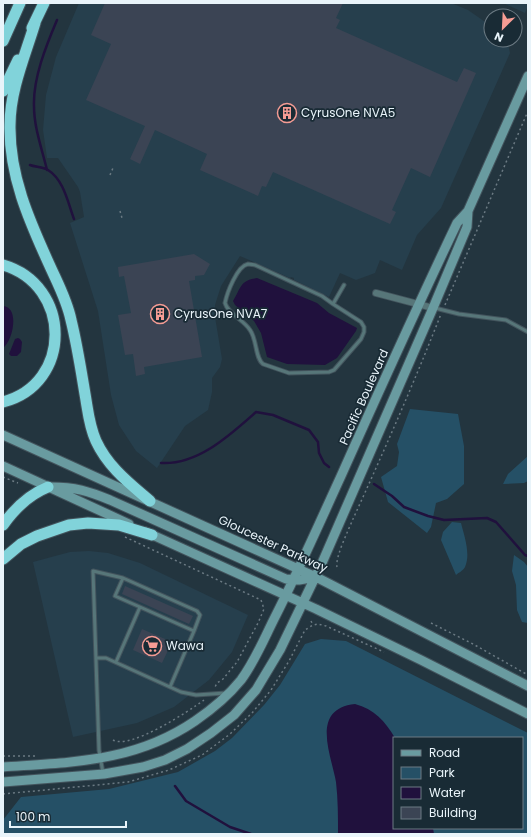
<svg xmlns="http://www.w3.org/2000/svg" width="531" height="837" viewBox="0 0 531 837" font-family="Poppins,sans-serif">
	<rect width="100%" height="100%" fill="#23353f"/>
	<path fill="#263f4d" d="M 79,3 L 451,3 L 468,10 L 491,26 L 491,40 L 507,40 L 510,53 L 441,208 L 417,235 L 402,270 L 380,260 L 375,273 L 356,280 L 340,273 L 329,297 L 294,280 L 294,278 L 291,277 L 290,278 L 240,256 L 221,286 L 215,305 L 215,317 L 222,359 L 220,367 L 212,378 L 212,392 L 208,410 L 185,426 L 157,468 L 136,451 L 119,425 L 111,395 L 98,311 L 70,223 L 84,217 L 80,192 L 78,187 L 58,158 L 47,158 L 43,130 L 46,95 L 56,57 Z
		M 503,3 L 528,3 L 528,6 L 525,13 Z
		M 89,551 L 108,553 L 140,563 L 248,615 L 232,652 L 209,680 L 174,707 L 137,723 L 73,737 L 33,562 L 70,552 Z"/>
	<path fill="#255066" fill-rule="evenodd" d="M 410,409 L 458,414 L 464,446 L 464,484 L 447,499 L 436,503 L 431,527 L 427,533 L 388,502 L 381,477 L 397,466 L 399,452 L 397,444 Z
		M 528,456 L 528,481 L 524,483 L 503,484 L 508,474 Z
		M 452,522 L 461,523 C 464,535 471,554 465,567 C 464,570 458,573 456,575 L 441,540 L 443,532 Z
		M 514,555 L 524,562 L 528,567 L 528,623 L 522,622 L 517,610 L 516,585 L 512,571 Z
		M 321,639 L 346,641 L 528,733 L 528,834 L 3,834 L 3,820 L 21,797 L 109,789 L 178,772 L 215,751 L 232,738 L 264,705 L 280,685 L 305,644 ZM 394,738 L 522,738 L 522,828 L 394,828 Z"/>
	<path fill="#20113d" d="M 257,278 L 317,303 L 329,313 L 357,328 L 356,331 L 337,358 L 325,365 L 287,364 L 267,357 L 261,333 L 254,321 L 235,305 L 233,301 C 241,288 240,280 257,278 Z
		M 3,306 C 20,307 13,341 3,348 Z
		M 18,338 L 20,339 L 22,342 L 21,352 L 17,356 L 11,356 L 9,354 L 15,339 Z
		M 355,704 C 374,709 385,721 395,738 L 394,738 L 394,828 L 433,828 L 434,834 L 338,834 C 338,817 338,799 336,782 C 331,754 310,709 355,704 Z"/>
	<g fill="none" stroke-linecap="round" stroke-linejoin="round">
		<path stroke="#20113d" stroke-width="2.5" d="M 30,165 C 35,167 43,167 48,170 C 64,180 68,203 74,219
			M 47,170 C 42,149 34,128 34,106 C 33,78 46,46 57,20
			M 161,463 C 198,465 230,435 256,412 L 273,415 L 309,430 L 318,442 L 319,453 L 324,463 L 329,467
			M 374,484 L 392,496 L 404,507 L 428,516 L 444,520 L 487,518 L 496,522 L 525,555 L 528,556
			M 175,786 L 186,801 L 230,827 L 251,834"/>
	</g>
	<path fill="#3b4454" d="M 105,3 L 343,3 L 336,18 L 340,20 L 336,28 L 457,82 L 464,68 L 476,73 L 430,177 L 411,168 L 392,210 L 396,212 L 390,224 L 273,172 L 266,187 L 262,186 L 258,196 L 200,170 L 207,154 L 155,130 L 140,164 L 130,159 L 145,126 L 86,100 L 111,44 L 91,35 Z
		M 194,254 L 210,264 L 204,275 L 195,276 L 195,280 L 189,281 L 202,357 L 144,367 L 145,374 L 136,376 L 133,354 L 125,355 L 118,315 L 131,313 L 124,276 L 119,277 L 118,267 Z
		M 125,586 L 193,616 L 189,624 L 122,594 Z
		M 142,629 L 172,642 L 162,663 L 133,650 Z"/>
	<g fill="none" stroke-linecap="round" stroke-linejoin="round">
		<g stroke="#43545d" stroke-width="5">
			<path id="service" d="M 333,304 L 361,322 L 364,327 L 364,332 L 361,339 L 334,370 L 329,372 L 289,373 L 263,364 C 255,358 257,339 250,330 C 244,320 228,314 225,303 C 227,293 237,266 248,264 C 251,264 253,265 255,265 L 322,296 L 333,304 L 344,285
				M 435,308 L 459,314 L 506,320 L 528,332
				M 123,578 L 115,596 L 140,607
				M 96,658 L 106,658 L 181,692 L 196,695 L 226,693
				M 116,662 L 140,607 L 194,631 L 170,687
				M 103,773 L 99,750 L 93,571 L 123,578 L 197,611 L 200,615 L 194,631"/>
		</g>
		<g stroke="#43545d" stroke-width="8">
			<path id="minor" d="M 376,293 L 433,308"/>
		</g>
		<g stroke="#43545d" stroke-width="11">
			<path id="secondary" d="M 3,435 L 316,577 L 528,686
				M 3,466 L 129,524
				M 51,487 C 75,487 88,491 110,500 L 286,579 L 299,580 L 316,577
				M 146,532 L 316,609 L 421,660 L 528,714
				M 3,767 C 73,762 135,762 195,721 C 211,710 228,696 241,680 C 255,661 264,639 274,619 C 298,572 319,524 341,476 C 379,391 417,307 457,223 L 468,211
				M 3,782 L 104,774 L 143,767 L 165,760 L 187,749 L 211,733 L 234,715 L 256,690 L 280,650 L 322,563 L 433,308 L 467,227 L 468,211 L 528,76"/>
		</g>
		<g stroke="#43545d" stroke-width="13">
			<path id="motorway" d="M 35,23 C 25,56 10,90 10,125 C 9,175 29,220 49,264 C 57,282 67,300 71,320 C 77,344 81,370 85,394 C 88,411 89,426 96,441 C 108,467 129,483 150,501
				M 32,28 L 44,3
				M 3,41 L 20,3
				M 3,91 L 18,60
				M 3,265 C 72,285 73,384 3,402
				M 3,525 C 15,508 28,495 48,487
				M 3,559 L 21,544 L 37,536 L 69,525 L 88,523 L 119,525 L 152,535"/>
		</g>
		<path stroke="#6b7a83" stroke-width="1.5" stroke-dasharray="2 3" stroke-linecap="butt" d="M 110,175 L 113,168
			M 120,211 L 122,218
			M 445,305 L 528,111
			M 3,477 L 18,483
			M 125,537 L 261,600 L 264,609 L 258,623 L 237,662 L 223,679 L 217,683 L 215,687
			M 337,567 C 335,557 349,529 353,519 C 384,451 414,383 441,314
			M 311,621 L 313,625
			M 431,623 L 473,644 L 528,675
			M 113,740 C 130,750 189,711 204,700
			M 3,756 L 37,756
			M 3,794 L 128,782 L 169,770 L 202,755 L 230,734 L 252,713 L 271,690 L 289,661 L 305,630 L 313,625 L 318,624 L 326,626 L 384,652"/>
		<use href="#service" stroke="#577679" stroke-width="3"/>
		<use href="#minor" stroke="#577679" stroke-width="6"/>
		<use href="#secondary" stroke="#699ba0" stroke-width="9"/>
		<use href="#motorway" stroke="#81d3da" stroke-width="11"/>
	</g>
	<defs>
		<g id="building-ring" transform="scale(1)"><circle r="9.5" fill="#192b35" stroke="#f59c94" stroke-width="1.5"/><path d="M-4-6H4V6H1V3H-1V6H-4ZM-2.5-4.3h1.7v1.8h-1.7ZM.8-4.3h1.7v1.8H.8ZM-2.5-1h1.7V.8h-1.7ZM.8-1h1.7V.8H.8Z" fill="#f59c94"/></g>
		<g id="supermarket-ring" transform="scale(1)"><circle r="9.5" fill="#192b35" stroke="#f59c94" stroke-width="1.5"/><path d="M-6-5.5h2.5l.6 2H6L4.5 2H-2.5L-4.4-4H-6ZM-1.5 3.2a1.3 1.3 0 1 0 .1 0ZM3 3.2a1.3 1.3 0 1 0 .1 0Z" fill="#f59c94"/></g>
	</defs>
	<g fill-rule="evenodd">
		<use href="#building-ring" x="287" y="113"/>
		<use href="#building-ring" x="160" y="314"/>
		<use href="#supermarket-ring" x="152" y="646"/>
	</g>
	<g text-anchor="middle" stroke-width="3.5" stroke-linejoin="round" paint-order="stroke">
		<g font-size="12" fill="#e9f4fa" stroke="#192b35" text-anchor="start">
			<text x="301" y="117">CyrusOne NVA5</text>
			<text x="174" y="318">CyrusOne NVA7</text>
			<text x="166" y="650">Wawa</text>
		</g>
		<g font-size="12" fill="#e9f4fa" stroke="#192b35">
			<text transform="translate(364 397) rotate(-66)" y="4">Pacific Boulevard</text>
			<text transform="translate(273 544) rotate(25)" y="4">Gloucester Parkway</text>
		</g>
	</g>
	<rect width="531" height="837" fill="none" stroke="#e9f4fa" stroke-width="8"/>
	<rect x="393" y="737" width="130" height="92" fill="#192b35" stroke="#6c7b84"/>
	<rect x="401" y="750" width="20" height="6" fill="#699ba0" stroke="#6c7b84"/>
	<text x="429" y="757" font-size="12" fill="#e9f4fa">Road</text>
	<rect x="401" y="767" width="20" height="12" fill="#255066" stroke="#6c7b84"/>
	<text x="429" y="777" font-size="12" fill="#e9f4fa">Park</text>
	<rect x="401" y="787" width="20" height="12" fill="#20113d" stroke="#6c7b84"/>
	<text x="429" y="797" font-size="12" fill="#e9f4fa">Water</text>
	<rect x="401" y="807" width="20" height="12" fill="#3b4454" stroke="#6c7b84"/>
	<text x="429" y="817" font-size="12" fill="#e9f4fa">Building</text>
	<g transform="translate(503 28) rotate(204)"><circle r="19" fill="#192b35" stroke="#6c7b84"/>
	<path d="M0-3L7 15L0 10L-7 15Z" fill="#f59c94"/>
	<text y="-6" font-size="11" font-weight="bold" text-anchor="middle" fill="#e9f4fa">N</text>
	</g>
	<path d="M10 821v6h116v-6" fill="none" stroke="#e9f4fa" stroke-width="2"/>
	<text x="16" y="821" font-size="12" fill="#e9f4fa" stroke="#192b35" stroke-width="3" paint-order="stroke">100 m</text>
</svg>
